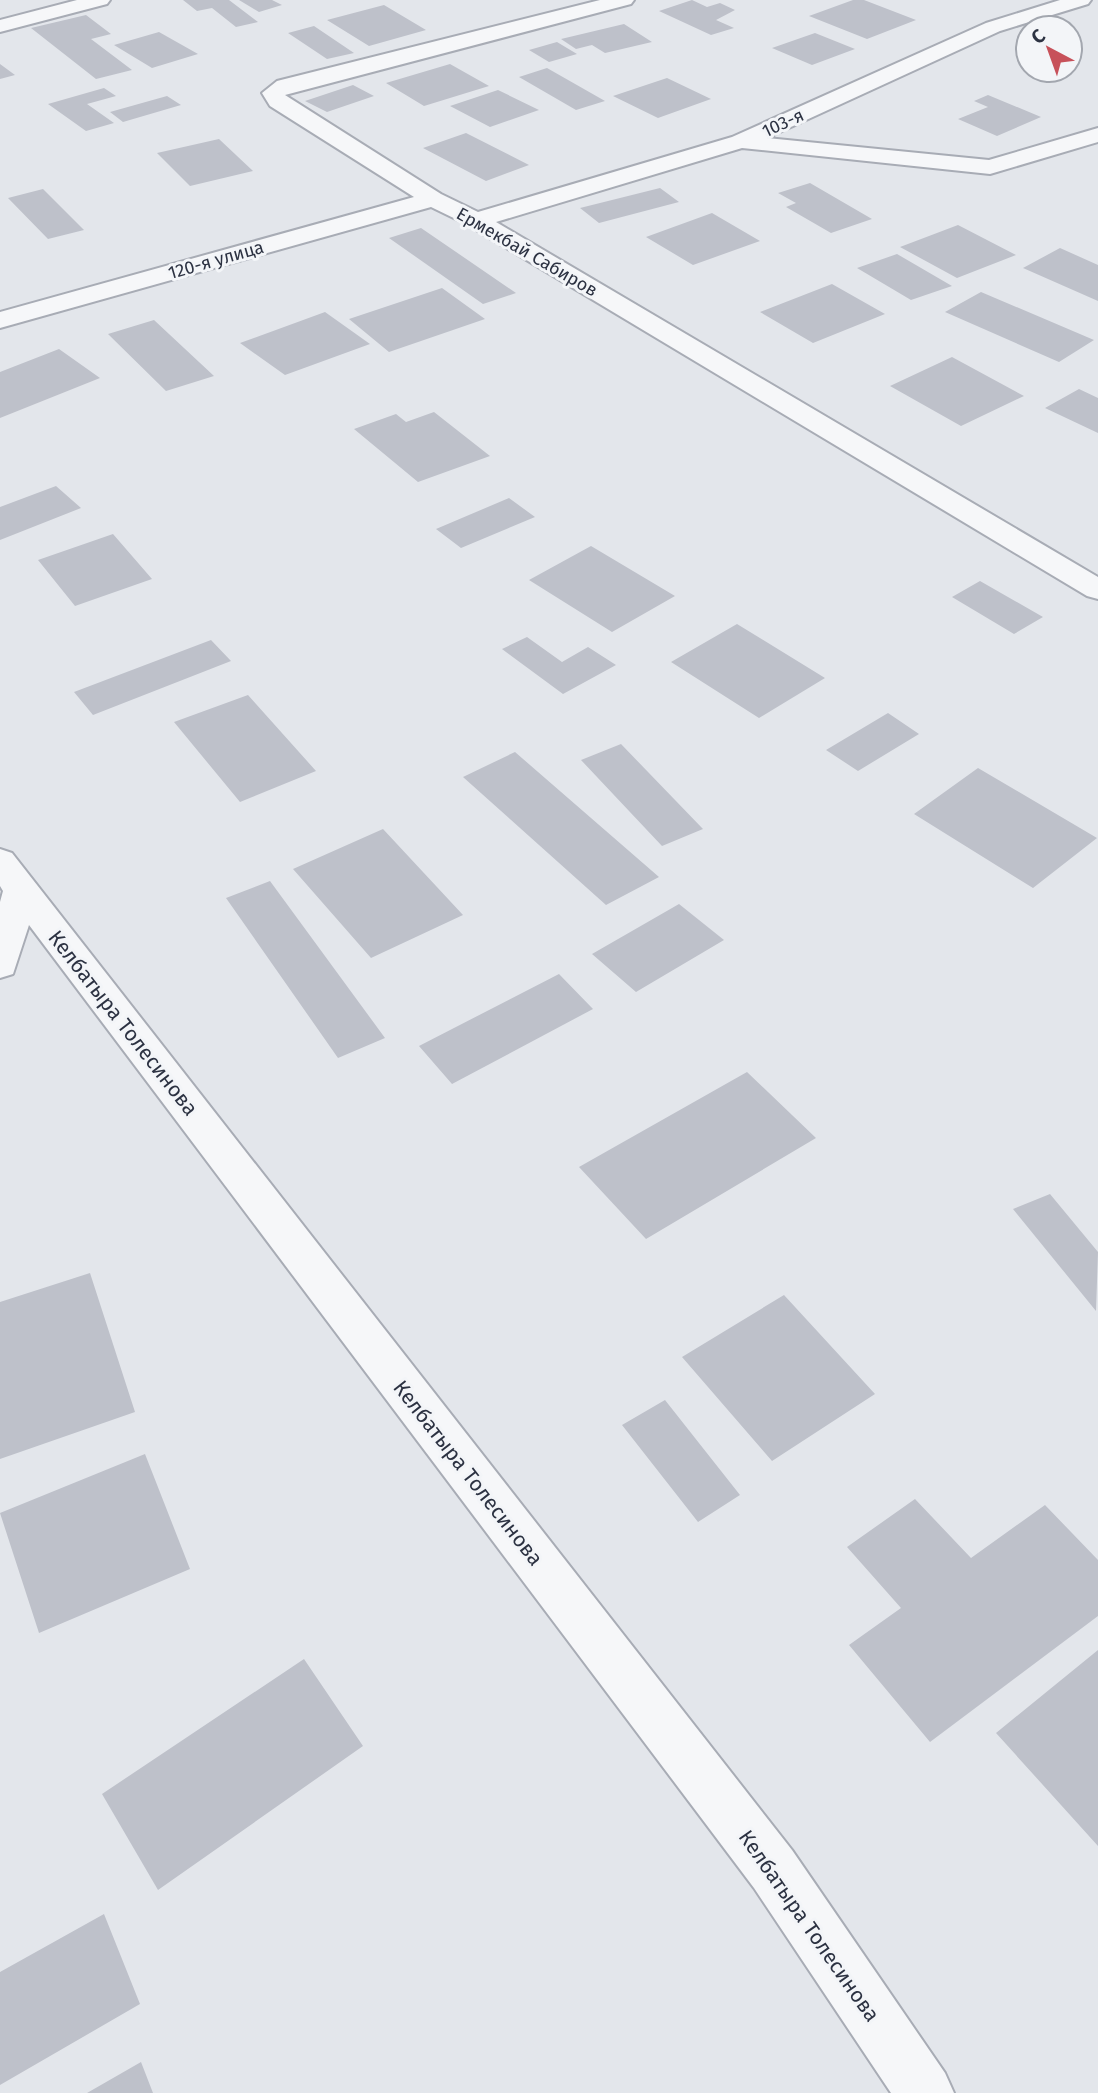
<svg xmlns="http://www.w3.org/2000/svg" width="1098" height="2093" viewBox="0 0 1098 2093" font-family="'Fira Sans',sans-serif">
	<rect width="100%" height="100%" fill="#e3e6eb"/>
	<path fill="#bec1ca" d="M 183,0 L 229,0 L 258,22 L 236,27 L 212,8 L 197,11 Z
		M 239,0 L 272,0 L 282,5 L 259,12 Z
		M 692,0 L 707,7 L 720,3 L 735,10 L 716,20 L 734,28 L 711,35 L 659,11 Z
		M 853,0 L 864,0 L 916,20 L 867,39 L 809,16 Z
		M 384,5 L 426,30 L 369,46 L 327,20 Z
		M 86,15 L 111,34 L 91,39 L 132,70 L 96,79 L 31,28 Z
		M 624,24 L 652,42 L 605,53 L 592,45 L 576,49 L 561,39 Z
		M 314,26 L 354,53 L 327,59 L 288,33 Z
		M 159,32 L 198,54 L 152,68 L 114,45 Z
		M 815,33 L 855,49 L 812,65 L 772,48 Z
		M 557,42 L 577,54 L 549,62 L 529,50 Z
		M 0,64 L 15,75 L 0,79 Z
		M 450,64 L 489,86 L 424,106 L 386,83 Z
		M 547,68 L 605,101 L 576,110 L 519,77 Z
		M 667,78 L 711,99 L 658,118 L 613,96 Z
		M 353,85 L 374,96 L 327,112 L 305,101 Z
		M 104,88 L 116,96 L 87,104 L 114,123 L 86,131 L 48,104 Z
		M 498,90 L 539,110 L 490,127 L 450,106 Z
		M 988,95 L 1041,117 L 997,136 L 958,119 L 988,107 L 974,101 Z
		M 167,96 L 181,105 L 123,122 L 110,112 Z
		M 466,133 L 529,165 L 486,181 L 423,148 Z
		M 219,139 L 253,171 L 190,186 L 157,153 Z
		M 810,183 L 872,219 L 831,233 L 786,207 L 796,203 L 778,193 Z
		M 660,188 L 679,202 L 599,223 L 580,208 Z
		M 43,189 L 84,230 L 48,239 L 8,198 Z
		M 712,213 L 760,241 L 693,265 L 646,237 Z
		M 958,225 L 1016,255 L 957,278 L 900,247 Z
		M 421,228 L 516,293 L 483,304 L 389,238 Z
		M 1060,248 L 1098,265 L 1098,301 L 1023,268 Z
		M 897,254 L 952,286 L 911,300 L 857,268 Z
		M 832,284 L 885,314 L 813,343 L 760,312 Z
		M 442,288 L 485,319 L 389,352 L 349,319 Z
		M 981,292 L 1094,340 L 1059,362 L 945,312 Z
		M 325,312 L 370,344 L 285,375 L 240,343 Z
		M 154,320 L 214,376 L 166,391 L 108,334 Z
		M 59,349 L 100,378 L 0,418 L 0,372 Z
		M 952,357 L 1024,396 L 961,426 L 890,386 Z
		M 1079,389 L 1098,398 L 1098,433 L 1045,408 Z
		M 434,412 L 490,456 L 418,482 L 354,429 L 396,414 L 406,422 Z
		M 56,486 L 81,508 L 0,540 L 0,507 Z
		M 509,498 L 535,517 L 461,548 L 436,529 Z
		M 113,534 L 152,579 L 75,606 L 38,560 Z
		M 591,546 L 675,596 L 612,632 L 529,580 Z
		M 980,581 L 1043,617 L 1014,634 L 952,597 Z
		M 737,624 L 825,678 L 759,718 L 671,662 Z
		M 527,637 L 562,662 L 588,647 L 616,665 L 563,694 L 502,649 Z
		M 211,640 L 231,661 L 93,715 L 74,692 Z
		M 248,695 L 316,771 L 240,802 L 174,722 Z
		M 888,713 L 919,734 L 858,771 L 826,750 Z
		M 621,744 L 703,829 L 662,846 L 581,760 Z
		M 515,752 L 659,877 L 606,905 L 463,777 Z
		M 978,768 L 1097,838 L 1033,888 L 914,814 Z
		M 383,829 L 463,915 L 371,958 L 293,869 Z
		M 270,881 L 385,1038 L 338,1058 L 226,898 Z
		M 679,904 L 724,940 L 636,992 L 592,954 Z
		M 559,974 L 593,1009 L 452,1084 L 419,1046 Z
		M 747,1072 L 816,1138 L 646,1239 L 579,1167 Z
		M 1050,1194 L 1098,1252 L 1096,1311 L 1013,1209 Z
		M 90,1273 L 135,1412 L 0,1459 L 0,1302 Z
		M 784,1295 L 875,1394 L 772,1461 L 682,1357 Z
		M 665,1400 L 740,1495 L 698,1522 L 622,1425 Z
		M 145,1454 L 190,1569 L 39,1633 L 0,1513 Z
		M 915,1499 L 971,1558 L 1045,1505 L 1098,1560 L 1098,1616 L 930,1742 L 849,1645 L 901,1608 L 847,1547 Z
		M 1098,1650 L 1098,1846 L 996,1733 Z
		M 304,1659 L 363,1746 L 158,1890 L 102,1794 Z
		M 104,1914 L 140,2004 L 0,2085 L 0,1972 Z
		M 141,2062 L 153,2093 L 87,2093 Z"/>
	<g fill="none" stroke-linecap="round" stroke-linejoin="round">
		<g stroke="#a8acb5" stroke-width="4">
			<path id="street" d="M 77,0 L 110,0 L 107,4 L 0,32 L 0,20 Z
				M 600,0 L 634,0 L 631,4 L 285,95 L 441,194 L 478,212 L 732,137 L 986,23 L 1060,0 L 1091,0 L 1088,4 L 1000,31 L 767,138 L 989,160 L 1098,128 L 1098,142 L 990,174 L 742,148 L 496,222 L 1098,577 L 1098,599 L 1087,596 L 468,225 L 431,207 L 0,328 L 0,312 L 414,197 L 270,106 L 262,93 L 277,81 Z
				M 0,849 L 12,853 L 792,1850 L 945,2073 L 954,2093 L 891,2093 L 754,1888 L 29,925 L 13,974 L 0,978 L 0,902 L 3,891 L 0,886 Z"/>
		</g>
		<use href="#street" fill="#f6f7f9" fill-rule="evenodd"/>
	</g>
	<g text-anchor="middle" stroke-width="6" stroke-linejoin="round" paint-order="stroke">
		<g font-size="18" fill="#2c3242" stroke="#f3f5f8">
			<text transform="translate(783 123) rotate(-25)" y="6">103-я</text>
			<text transform="translate(527 252) rotate(30)" y="6">Ермекбай Сабиров</text>
			<text transform="translate(216 260) rotate(-16)" y="6">120-я улица</text>
		</g>
		<g font-size="21" fill="#2c3242" stroke="#f3f5f8">
			<text transform="translate(123 1023) rotate(52)" y="7">Келбатыра Толесинова</text>
			<text transform="translate(468 1473) rotate(52)" y="7">Келбатыра Толесинова</text>
			<text transform="translate(809 1926) rotate(55)" y="7">Келбатыра Толесинова</text>
		</g>
	</g>
	<g transform="translate(1049 49) rotate(319)"><circle r="33" fill="#f3f5f8" stroke="#a3a7af" stroke-width="2"/>
	<path d="M0-5L12 26L0 18L-12 26Z" fill="#c7515a"/>
	<text y="-10" font-size="19" font-weight="bold" text-anchor="middle" fill="#2c3242">С</text>
	</g>
</svg>
